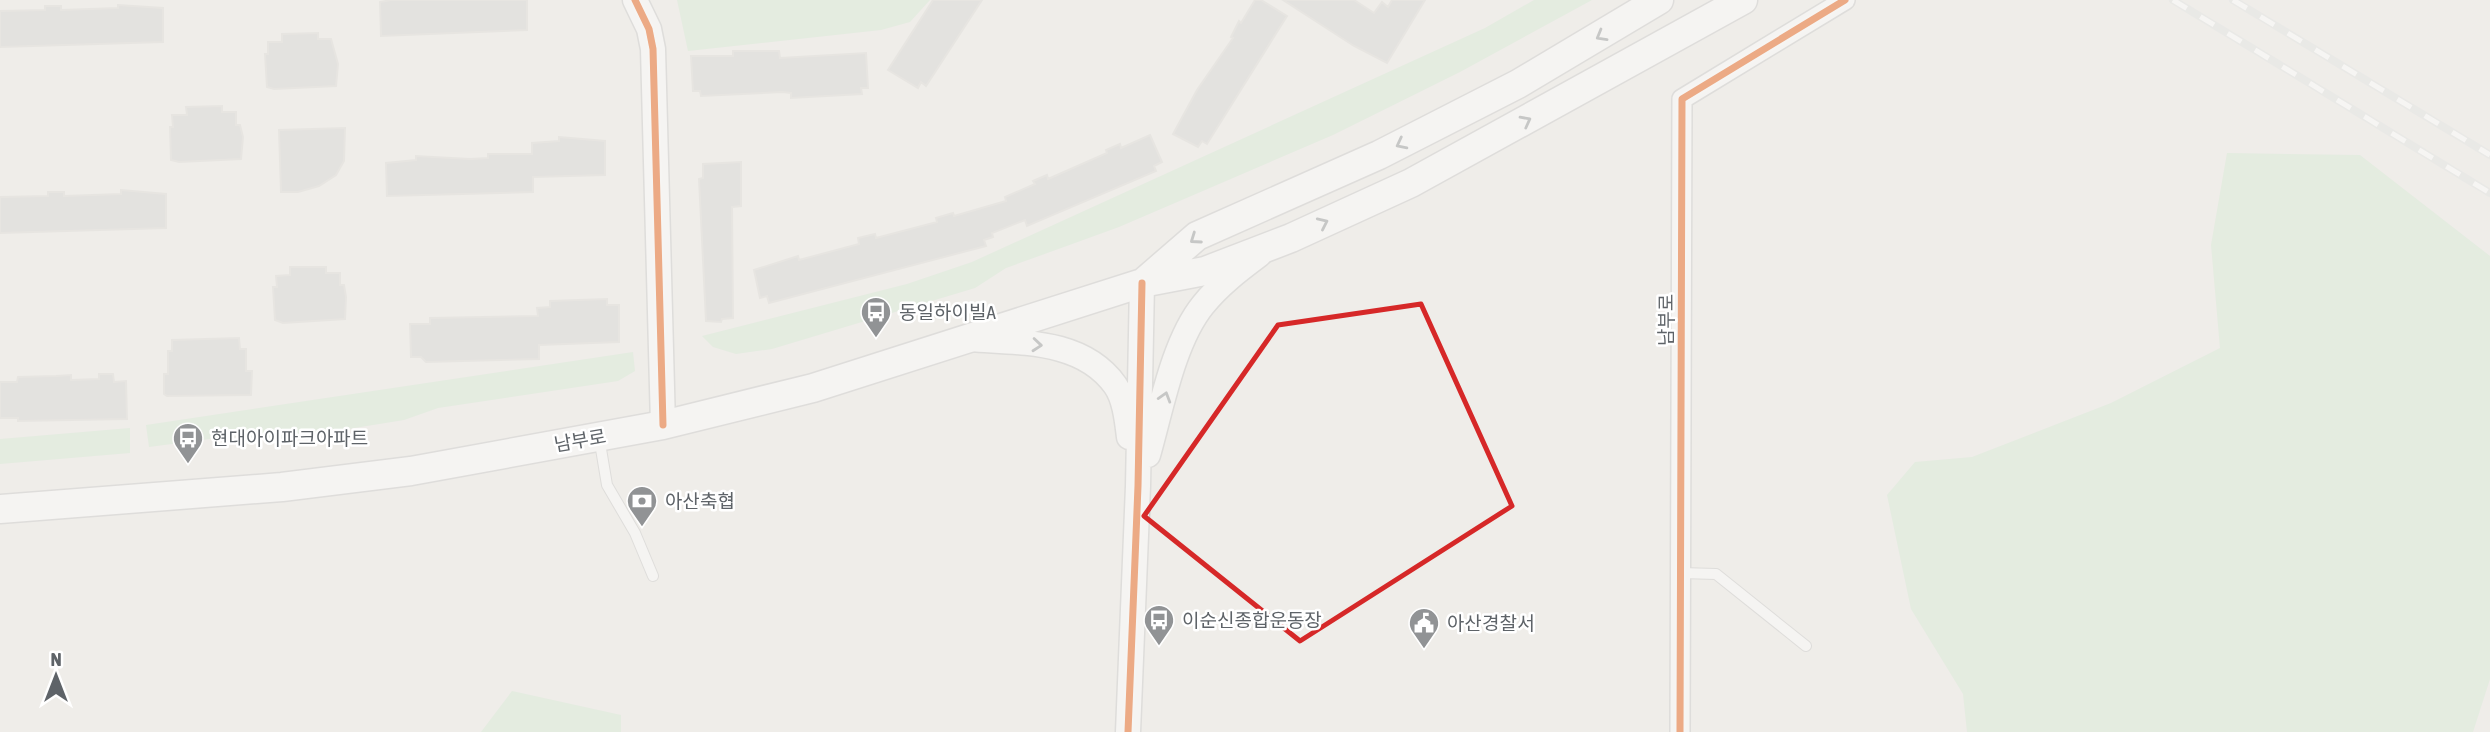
<svg xmlns="http://www.w3.org/2000/svg" width="2490" height="732" viewBox="0 0 2490 732" font-family="'Asap Condensed','Noto Sans KR',sans-serif">
	<rect width="100%" height="100%" fill="#efede9"/>
	<path fill="#d7ead5" d="M 677,0 L 930,0 L 910,22 L 881,30 L 688,51 Z
		M 1534,0 L 1592,0 L 1460,72 L 1333,135 L 1119,227 L 1006,268 L 975,288 L 772,349 L 736,354 L 713,347 L 702,336 L 907,284 L 972,262 L 1485,28 Z
		M 2227,153 L 2360,155 L 2490,256 L 2490,679 L 2473,732 L 1967,732 L 1963,694 L 1911,609 L 1887,495 L 1915,462 L 1972,457 L 2111,403 L 2220,348 L 2211,245 Z
		M 633,352 L 635,371 L 618,381 L 438,408 L 404,420 L 280,440 L 232,436 L 149,447 L 146,425 Z
		M 130,428 L 130,453 L 0,464 L 0,439 Z
		M 512,691 L 621,715 L 621,732 L 481,732 Z"/>
	<path fill="#d5d4d2" stroke="#dedcd8" stroke-width="2" d="M 391,0 L 527,0 L 527,30 L 381,36 L 380,2 Z
		M 933,0 L 982,0 L 926,86 L 921,82 L 918,88 L 888,70 Z
		M 1255,0 L 1261,0 L 1287,16 L 1207,144 L 1202,141 L 1198,147 L 1173,134 L 1197,90 L 1233,38 L 1231,37 L 1239,21 L 1241,23 Z
		M 1283,0 L 1354,0 L 1374,13 L 1382,2 L 1388,7 L 1392,0 L 1425,0 L 1387,63 L 1354,46 Z
		M 118,5 L 163,8 L 163,42 L 0,47 L 0,11 L 45,10 L 45,6 L 61,6 L 61,10 L 118,8 Z
		M 318,33 L 318,39 L 331,39 L 338,64 L 336,86 L 274,89 L 267,87 L 265,54 L 268,54 L 268,42 L 282,42 L 282,34 Z
		M 733,51 L 779,51 L 780,58 L 866,53 L 868,88 L 861,88 L 862,94 L 791,98 L 791,93 L 782,92 L 701,96 L 700,91 L 693,91 L 691,56 L 733,56 Z
		M 222,106 L 222,112 L 236,112 L 236,125 L 240,125 L 243,137 L 241,159 L 179,162 L 171,160 L 170,127 L 173,127 L 172,115 L 187,115 L 186,107 Z
		M 345,128 L 344,161 L 336,175 L 319,186 L 298,192 L 281,192 L 279,130 Z
		M 1150,135 L 1162,162 L 1154,166 L 1156,171 L 1027,226 L 1025,220 L 992,233 L 993,237 L 984,240 L 986,246 L 769,303 L 767,296 L 760,298 L 754,270 L 798,256 L 799,260 L 859,244 L 858,238 L 875,234 L 876,238 L 937,222 L 936,218 L 953,213 L 954,216 L 1006,201 L 1005,197 L 1035,184 L 1033,181 L 1047,175 L 1048,179 L 1107,153 L 1106,150 L 1120,144 L 1121,148 Z
		M 559,137 L 605,141 L 605,175 L 533,177 L 533,192 L 387,196 L 386,163 L 416,160 L 416,156 L 470,159 L 488,158 L 488,154 L 532,154 L 532,143 L 559,141 Z
		M 741,162 L 741,206 L 732,207 L 733,318 L 722,319 L 721,322 L 706,321 L 699,179 L 703,178 L 703,164 Z
		M 121,190 L 166,194 L 166,228 L 0,233 L 0,197 L 48,196 L 48,192 L 64,192 L 64,196 L 121,194 Z
		M 290,267 L 326,267 L 326,273 L 340,273 L 340,285 L 344,285 L 346,297 L 345,319 L 283,323 L 275,320 L 273,287 L 277,287 L 276,276 L 290,275 Z
		M 607,299 L 607,305 L 619,305 L 619,342 L 539,345 L 539,359 L 426,362 L 421,357 L 411,357 L 410,324 L 430,324 L 430,318 L 538,316 L 537,308 L 550,307 L 550,301 Z
		M 239,338 L 240,349 L 246,349 L 246,371 L 252,371 L 251,395 L 167,396 L 164,394 L 164,374 L 168,374 L 168,351 L 172,351 L 172,340 Z
		M 99,374 L 113,374 L 114,382 L 126,381 L 127,419 L 18,421 L 18,418 L 0,418 L 0,382 L 17,382 L 18,377 L 56,376 L 71,375 L 71,380 L 99,379 Z"/>
	<g fill="none" stroke-linecap="round" stroke-linejoin="round">
		<g stroke="#cacac9" stroke-width="12">
			<path id="service" d="M 599,437 L 607,485 L 635,533 L 653,576
				M 1681,573 L 1716,574 L 1806,646"/>
		</g>
		<g stroke="#cacac9" stroke-width="22">
			<path id="minor" d="M 1680,732 L 1682,99 L 1845,0"/>
		</g>
		<g stroke="#cacac9" stroke-width="27">
			<path id="tertiary" d="M 635,0 L 649,29 L 653,49 L 663,425
				M 970,339 C 1020,343 1082,339 1115,385 C 1125,399 1127,421 1129,437
				M 1148,455 C 1161,410 1173,342 1203,305 C 1219,285 1239,270 1259,255
				M 1128,732 L 1138,486 L 1142,283"/>
		</g>
		<g stroke="#cbcaca" stroke-width="31">
			<path id="secondary" d="M 1145,281 L 1197,236 L 1379,155 L 1518,84 L 1659,0
				M 0,509 L 282,487 L 411,471 L 663,425 L 813,388 L 1142,283 L 1205,271 L 1291,238 L 1411,183 L 1743,0"/>
		</g>
		<use href="#service" stroke="#fdfcfc" stroke-width="10"/>
		<use href="#minor" stroke="#fdfcfc" stroke-width="19"/>
		<use href="#tertiary" stroke="#fdfcfc" stroke-width="24"/>
		<use href="#secondary" stroke="#fdfcfc" stroke-width="28"/>
		<g stroke="#e3e4e3" stroke-width="8">
			<path id="rail" d="M 2173,0 L 2490,193
				M 2233,0 L 2490,155"/>
		</g>
		<use href="#rail" stroke="#fff" stroke-width="5" stroke-dasharray="16" stroke-linecap="butt"/>
		<g stroke="#fff" stroke-width="11">
			<path id="cycleway" d="M 635,0 L 649,29 L 653,49 L 663,425
				M 1128,732 L 1138,486 L 1142,283
				M 1680,732 L 1682,99 L 1845,0"/>
		</g>
		<use href="#cycleway" stroke="#e8590c" stroke-width="7"/>
	</g>
	<defs><path id="oneway-chevron" d="M-2-3.5L2.5 0L-2 3.5" fill="none" stroke-width="1.6" stroke-linecap="round" stroke-linejoin="round" transform="scale(1.75)"/></defs>
	<g stroke="#96999c">
		<use href="#oneway-chevron" transform="translate(1601 36) rotate(150)"/>
		<use href="#oneway-chevron" transform="translate(1526 121) rotate(-28)"/>
		<use href="#oneway-chevron" transform="translate(1401 144) rotate(153)"/>
		<use href="#oneway-chevron" transform="translate(1323 223) rotate(-25)"/>
		<use href="#oneway-chevron" transform="translate(1195 239) rotate(145)"/>
		<use href="#oneway-chevron" transform="translate(1037 345) rotate(5)"/>
		<use href="#oneway-chevron" transform="translate(1165 397) rotate(-73)"/>
	</g>
	<path d="M0 0H2490V732H0ZM 1421,304 L 1512,506 L 1300,641 L 1144,516 L 1278,325 Z" fill="#efede9" fill-opacity=".55" fill-rule="evenodd"/>
	<path fill="none" stroke="#d62828" stroke-width="5" stroke-linejoin="round" d="M 1421,304 L 1512,506 L 1300,641 L 1144,516 L 1278,325 Z"/>
	<defs>
		<g id="bus-pin" transform="scale(1.575)"><path d="M0 17L-7.5 6A9.5 9.5 0 1 1 7.5 6Z" fill="#919395" stroke="#fff"/><path d="M-5-6H5V4H4V6H2V4H-2V6H-4V4H-5ZM-3.5-4V0h7V-4ZM-3.5 1.2v1.5H-2V1.2ZM2 1.2v1.5H3.5V1.2Z" fill="#fff"/></g>
		<g id="bank-pin" transform="scale(1.575)"><path d="M0 17L-7.5 6A9.5 9.5 0 1 1 7.5 6Z" fill="#919395" stroke="#fff"/><path d="M-6-4H6V4H-6ZM0-2.3a2.3 2.3 0 1 0 0 4.6a2.3 2.3 0 1 0 0-4.6Z" fill="#fff"/></g>
		<g id="civic-pin" transform="scale(1.575)"><path d="M0 17L-7.5 6A9.5 9.5 0 1 1 7.5 6Z" fill="#919395" stroke="#fff"/><path d="M-.6-6.5H3V-4.5H.6V-3L4-1V1h2V6H-6V1h2V-1L-.6-3ZM-1.2 2.5V6h2.4V2.5Z" fill="#fff"/></g>
	</defs>
	<g fill-rule="evenodd">
		<use href="#bus-pin" x="876" y="312"/>
		<use href="#bus-pin" x="188" y="438"/>
		<use href="#bank-pin" x="642" y="501"/>
		<use href="#bus-pin" x="1159" y="620"/>
		<use href="#civic-pin" x="1424" y="623"/>
	</g>
	<g text-anchor="middle" stroke-width="5" stroke-linejoin="round" paint-order="stroke">
		<g font-size="19" fill="#5e6368" stroke="#fff" text-anchor="start">
			<text x="899" y="319">동일하이빌A</text>
			<text x="211" y="445">현대아이파크아파트</text>
			<text x="665" y="508">아산축협</text>
			<text x="1182" y="627">이순신종합운동장</text>
			<text x="1447" y="630">아산경찰서</text>
		</g>
		<g font-size="19" fill="#5e6368" stroke="#fff">
			<text transform="translate(1666 320) rotate(-90)" y="7">남부로</text>
			<text transform="translate(580 440) rotate(-10)" y="7">남부로</text>
		</g>
	</g>
	<g transform="translate(56 676)" stroke="#ffffff" stroke-width="5" paint-order="stroke">
	<path d="M0-5L12 26L0 18L-12 26Z" fill="#5e6368"/>
	<text y="-10" font-size="19" font-weight="bold" text-anchor="middle" fill="#5e6368">N</text>
	</g>
</svg>
